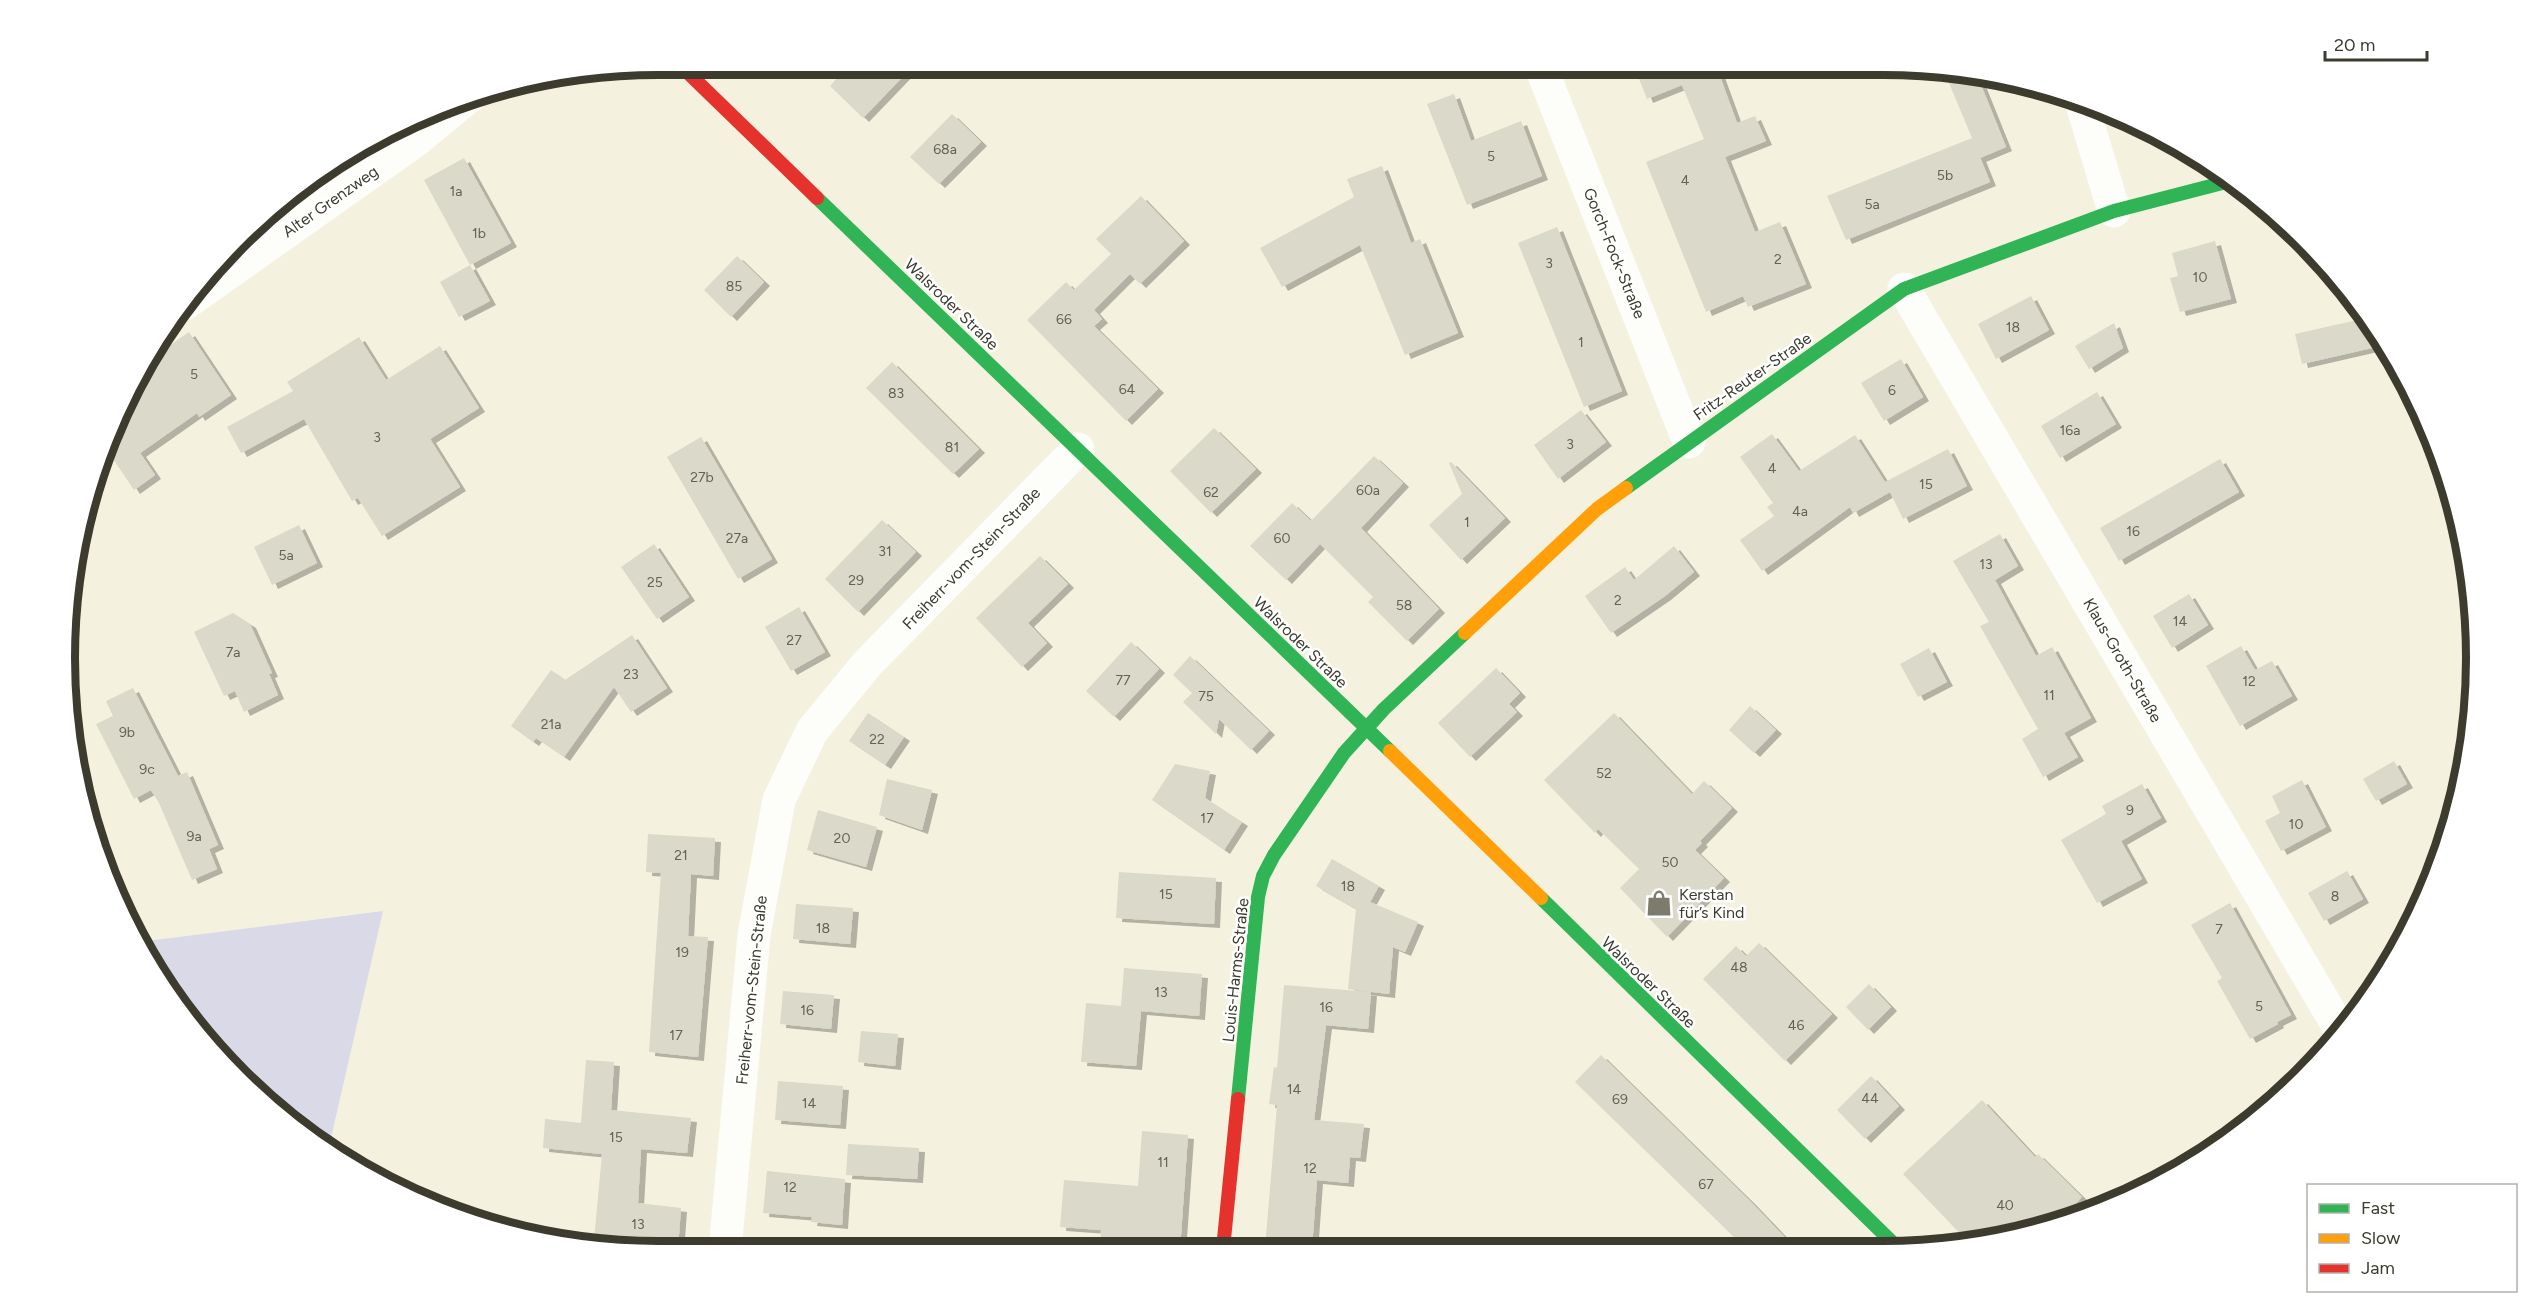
<svg xmlns="http://www.w3.org/2000/svg" width="2541" height="1316" viewBox="0 0 2541 1316" font-family="Figtree,sans-serif">
	<defs>
		<filter id="shadow"><feDropShadow dx="6" dy="4" stdDeviation="0" flood-color="#0004"/></filter>
	</defs>
	<rect width="100%" height="100%" fill="#f4f2df"/>
	<path fill="#dad9e8" d="M 383,911 L 328,1151 L 239,1078 L 187,1019 L 139,942 Z"/>
	<path fill="#dad9ca" filter="url(#shadow)" d="M 849,65 L 914,65 L 863,118 L 830,86 Z
		M 1652,65 L 1727,66 L 1718,71 L 1737,123 L 1755,116 L 1766,141 L 1725,157 L 1755,232 L 1780,222 L 1806,284 L 1748,307 L 1743,296 L 1706,312 L 1646,162 L 1704,139 L 1682,85 L 1647,99 L 1636,71 Z
		M 1972,74 L 1977,75 L 2006,147 L 1980,158 L 1973,140 L 1990,182 L 1846,240 L 1827,196 L 1972,138 L 1949,83 Z
		M 1454,94 L 1471,141 L 1521,121 L 1542,176 L 1467,205 L 1427,104 Z
		M 952,114 L 981,142 L 939,184 L 910,157 Z
		M 464,158 L 511,243 L 470,265 L 424,180 Z
		M 1382,166 L 1411,243 L 1420,239 L 1458,333 L 1405,355 L 1360,245 L 1282,287 L 1260,248 L 1354,197 L 1347,179 Z
		M 1141,196 L 1184,241 L 1140,284 L 1130,274 L 1094,310 L 1102,319 L 1094,326 L 1158,389 L 1126,421 L 1027,320 L 1066,282 L 1074,290 L 1111,254 L 1096,239 Z
		M 1557,227 L 1622,391 L 1584,407 L 1518,243 Z
		M 2215,241 L 2231,299 L 2180,312 L 2170,278 L 2178,276 L 2172,253 Z
		M 737,256 L 764,282 L 731,317 L 704,290 Z
		M 470,265 L 490,301 L 459,317 L 440,282 Z
		M 2031,296 L 2049,330 L 1996,359 L 1978,324 Z
		M 2366,318 L 2385,345 L 2302,364 L 2295,334 Z
		M 2114,323 L 2123,348 L 2089,369 L 2075,346 Z
		M 189,332 L 231,395 L 199,417 L 197,413 L 140,453 L 155,475 L 134,490 L 105,447 L 110,431 L 143,364 Z
		M 359,337 L 386,380 L 440,346 L 479,408 L 430,439 L 460,487 L 382,536 L 358,498 L 352,501 L 304,419 L 241,453 L 227,427 L 293,391 L 287,382 Z
		M 1901,359 L 1923,397 L 1884,421 L 1861,383 Z
		M 892,362 L 979,449 L 953,474 L 866,388 Z
		M 2097,392 L 2116,424 L 2060,458 L 2041,426 Z
		M 1581,410 L 1606,442 L 1558,479 L 1534,445 Z
		M 1214,428 L 1256,469 L 1211,513 L 1170,471 Z
		M 1772,434 L 1799,471 L 1855,435 L 1885,482 L 1948,449 L 1967,486 L 1903,519 L 1890,492 L 1853,513 L 1850,507 L 1762,571 L 1740,540 L 1774,516 L 1767,507 L 1773,503 L 1740,457 Z
		M 701,437 L 772,559 L 738,579 L 667,457 Z
		M 1374,456 L 1403,483 L 1361,528 L 1439,609 L 1407,641 L 1368,602 L 1373,597 L 1320,544 L 1286,580 L 1250,546 L 1292,503 L 1311,521 Z
		M 2220,459 L 2239,492 L 2119,561 L 2100,528 Z
		M 1451,462 L 1505,518 L 1461,560 L 1429,525 L 1462,494 L 1449,463 Z
		M 882,520 L 916,552 L 858,612 L 825,579 Z
		M 299,525 L 317,563 L 272,585 L 254,547 Z
		M 2000,534 L 2018,566 L 1995,580 L 2036,656 L 2052,647 L 2091,718 L 2064,733 L 2078,757 L 2043,777 L 2022,739 L 2038,729 L 1980,626 L 1989,622 L 1953,561 Z
		M 654,544 L 689,597 L 657,619 L 621,567 Z
		M 1674,546 L 1694,572 L 1665,596 L 1611,633 L 1585,596 L 1625,567 L 1634,580 Z
		M 1040,556 L 1068,584 L 1028,623 L 1047,643 L 1022,667 L 976,618 Z
		M 2189,594 L 2208,625 L 2172,648 L 2153,616 Z
		M 799,607 L 825,652 L 791,671 L 765,627 Z
		M 233,613 L 250,624 L 272,673 L 269,674 L 278,695 L 244,712 L 235,691 L 224,696 L 194,632 Z
		M 632,635 L 667,688 L 631,712 L 614,687 L 564,757 L 536,738 L 533,742 L 511,726 L 551,670 L 565,680 Z
		M 1131,642 L 1159,669 L 1114,717 L 1086,691 Z
		M 2241,646 L 2255,670 L 2272,661 L 2292,696 L 2240,726 L 2206,666 Z
		M 1929,648 L 1947,682 L 1918,697 L 1900,664 Z
		M 1190,656 L 1269,731 L 1251,750 L 1219,719 L 1216,734 L 1183,702 L 1192,693 L 1173,675 Z
		M 1496,668 L 1520,693 L 1509,704 L 1517,712 L 1470,757 L 1438,723 Z
		M 133,688 L 178,776 L 187,772 L 218,845 L 209,849 L 217,869 L 192,880 L 159,803 L 151,790 L 134,799 L 96,724 L 113,716 L 106,701 Z
		M 1750,706 L 1776,730 L 1754,753 L 1729,730 Z
		M 868,713 L 904,737 L 885,765 L 849,741 Z
		M 1614,713 L 1692,794 L 1704,781 L 1732,808 L 1700,841 L 1702,843 L 1695,850 L 1724,878 L 1667,937 L 1620,888 L 1639,869 L 1598,829 L 1595,833 L 1544,780 Z
		M 2394,761 L 2407,784 L 2376,801 L 2363,779 Z
		M 1175,764 L 1210,771 L 1205,798 L 1242,822 L 1224,850 L 1152,800 Z
		M 887,779 L 932,790 L 922,830 L 879,815 Z
		M 2302,780 L 2326,827 L 2281,851 L 2265,821 L 2280,813 L 2272,796 Z
		M 2142,784 L 2161,818 L 2121,841 L 2142,879 L 2097,903 L 2061,840 L 2106,814 L 2102,806 Z
		M 818,810 L 877,827 L 866,867 L 807,850 Z
		M 648,834 L 715,838 L 713,876 L 691,874 L 688,936 L 708,937 L 698,1057 L 649,1052 L 661,873 L 646,872 Z
		M 1332,859 L 1379,886 L 1370,902 L 1418,922 L 1405,952 L 1393,947 L 1389,994 L 1348,989 L 1356,909 L 1316,886 Z
		M 2347,871 L 2363,899 L 2324,921 L 2308,893 Z
		M 1119,872 L 1216,878 L 1214,924 L 1116,918 Z
		M 2230,903 L 2291,1015 L 2277,1022 L 2278,1024 L 2250,1039 L 2217,981 L 2222,978 L 2191,925 Z
		M 796,904 L 853,908 L 850,944 L 793,939 Z
		M 1759,943 L 1832,1014 L 1785,1061 L 1703,979 L 1736,946 L 1746,956 Z
		M 1124,968 L 1202,974 L 1199,1016 L 1141,1011 L 1136,1066 L 1081,1062 L 1086,1003 L 1121,1006 Z
		M 1869,984 L 1891,1007 L 1868,1030 L 1846,1007 Z
		M 1284,985 L 1371,992 L 1368,1029 L 1326,1025 L 1314,1120 L 1364,1124 L 1360,1158 L 1350,1157 L 1348,1183 L 1317,1180 L 1312,1248 L 1265,1248 L 1277,1105 L 1269,1104 L 1274,1067 L 1277,1068 Z
		M 783,991 L 834,995 L 831,1029 L 780,1024 Z
		M 861,1031 L 898,1034 L 895,1066 L 858,1062 Z
		M 1601,1055 L 1751,1202 L 1794,1247 L 1744,1247 L 1575,1082 Z
		M 586,1060 L 614,1062 L 611,1110 L 691,1118 L 687,1153 L 641,1149 L 638,1203 L 681,1208 L 678,1248 L 594,1240 L 602,1154 L 543,1148 L 545,1119 L 581,1123 Z
		M 1871,1076 L 1899,1106 L 1865,1139 L 1837,1110 Z
		M 778,1081 L 843,1086 L 840,1125 L 775,1120 Z
		M 1982,1100 L 2035,1157 L 2038,1154 L 2082,1197 L 2060,1220 L 1970,1244 L 1903,1174 Z
		M 1142,1131 L 1188,1135 L 1180,1249 L 1100,1249 L 1101,1230 L 1060,1227 L 1064,1180 L 1138,1186 Z
		M 848,1144 L 919,1148 L 917,1179 L 846,1175 Z
		M 767,1171 L 845,1179 L 842,1225 L 811,1222 L 812,1217 L 763,1213 Z"/>
	<g fill="none" stroke-linecap="round" stroke-linejoin="round">
		<path stroke="#fdfdfa" stroke-width="33" d="M 1540,65 L 1689,442
			M 2081,101 L 2114,211
			M 1904,289 L 2341,1031
			M 186,303 L 415,141 L 471,95
			M 725,1250 L 754,935 L 779,800 L 812,731 L 867,664 L 1078,449"/>
		<path stroke="#30b455" stroke-width="14" d="M 817,198 L 1390,751
			M 1626,488 L 1904,289 L 2114,211 L 2234,180
			M 1541,898 L 1897,1247
			M 1238,1099 L 1258,897 L 1263,876 L 1274,855 L 1344,753 L 1384,709 L 1465,633"/>
		<path stroke="#ff9f0a" stroke-width="14" d="M 1465,633 L 1597,509 L 1626,488
			M 1390,751 L 1541,898"/>
		<path stroke="#e5322d" stroke-width="14" d="M 680,65 L 817,198
			M 1223,1249 L 1238,1099"/>
	</g>
	<defs>
		<g id="shop-bare" transform="scale(2.07)"><path d="M-5-2.5h2.3a2.7 3.5 0 0 1 5.4 0H5L5.5 6h-11ZM-1.5-2.5h3a1.5 2.3 0 0 0-3 0Z" fill="#7c7b6c" stroke="#fff" stroke-width="2.5" paint-order="stroke"/></g>
	</defs>
	<g fill-rule="evenodd">
		<use href="#shop-bare" x="1659" y="903"/>
	</g>
	<g text-anchor="middle" stroke-width="5" stroke-linejoin="round" paint-order="stroke">
		<g font-size="14" fill="#646255">
			<text x="945" y="154">68a</text>
			<text x="1491" y="161">5</text>
			<text x="1945" y="180">5b</text>
			<text x="1685" y="185">4</text>
			<text x="456" y="196">1a</text>
			<text x="1872" y="209">5a</text>
			<text x="479" y="238">1b</text>
			<text x="1778" y="264">2</text>
			<text x="1549" y="268">3</text>
			<text x="2200" y="282">10</text>
			<text x="734" y="291">85</text>
			<text x="1064" y="324">66</text>
			<text x="2013" y="332">18</text>
			<text x="1581" y="347">1</text>
			<text x="194" y="379">5</text>
			<text x="1127" y="394">64</text>
			<text x="1892" y="395">6</text>
			<text x="896" y="398">83</text>
			<text x="2070" y="435">16a</text>
			<text x="377" y="442">3</text>
			<text x="1570" y="449">3</text>
			<text x="952" y="452">81</text>
			<text x="1772" y="473">4</text>
			<text x="702" y="482">27b</text>
			<text x="1926" y="489">15</text>
			<text x="1368" y="495">60a</text>
			<text x="1211" y="497">62</text>
			<text x="1800" y="516">4a</text>
			<text x="1467" y="527">1</text>
			<text x="2133" y="536">16</text>
			<text x="737" y="543">27a</text>
			<text x="1282" y="543">60</text>
			<text x="885" y="556">31</text>
			<text x="286" y="560">5a</text>
			<text x="1986" y="569">13</text>
			<text x="856" y="585">29</text>
			<text x="655" y="587">25</text>
			<text x="1618" y="605">2</text>
			<text x="1404" y="610">58</text>
			<text x="2180" y="626">14</text>
			<text x="794" y="645">27</text>
			<text x="233" y="657">7a</text>
			<text x="631" y="679">23</text>
			<text x="1123" y="685">77</text>
			<text x="2249" y="686">12</text>
			<text x="2049" y="700">11</text>
			<text x="1206" y="701">75</text>
			<text x="551" y="729">21a</text>
			<text x="127" y="737">9b</text>
			<text x="877" y="744">22</text>
			<text x="147" y="774">9c</text>
			<text x="1604" y="778">52</text>
			<text x="2130" y="815">9</text>
			<text x="1207" y="823">17</text>
			<text x="2296" y="829">10</text>
			<text x="194" y="841">9a</text>
			<text x="842" y="843">20</text>
			<text x="681" y="860">21</text>
			<text x="1670" y="867">50</text>
			<text x="1348" y="891">18</text>
			<text x="1166" y="899">15</text>
			<text x="2335" y="901">8</text>
			<text x="823" y="933">18</text>
			<text x="2219" y="934">7</text>
			<text x="682" y="957">19</text>
			<text x="1739" y="972">48</text>
			<text x="1161" y="997">13</text>
			<text x="2259" y="1011">5</text>
			<text x="1326" y="1012">16</text>
			<text x="807" y="1015">16</text>
			<text x="1796" y="1030">46</text>
			<text x="676" y="1040">17</text>
			<text x="1294" y="1094">14</text>
			<text x="1870" y="1103">44</text>
			<text x="1620" y="1104">69</text>
			<text x="809" y="1108">14</text>
			<text x="616" y="1142">15</text>
			<text x="1163" y="1167">11</text>
			<text x="1310" y="1173">12</text>
			<text x="1706" y="1189">67</text>
			<text x="790" y="1192">12</text>
			<text x="2005" y="1210">40</text>
			<text x="638" y="1229">13</text>
		</g>
		<g font-size="16" fill="#3c3b2e" stroke="#fff">
			<text transform="translate(330 201) rotate(-35)" y="6">Alter Grenzweg</text>
			<text transform="translate(1615 253) rotate(68)" y="6">Gorch-Fock-Straße</text>
			<text transform="translate(952 304) rotate(44)" y="6">Walsroder Straße</text>
			<text transform="translate(1752 376) rotate(-35)" y="6">Fritz-Reuter-Straße</text>
			<text transform="translate(971 558) rotate(-46)" y="6">Freiherr-vom-Stein-Straße</text>
			<text transform="translate(1301 642) rotate(44)" y="6">Walsroder Straße</text>
			<text transform="translate(2123 660) rotate(60)" y="6">Klaus-Groth-Straße</text>
			<text transform="translate(1235 970) rotate(-84)" y="6">Louis-Harms-Straße</text>
			<text transform="translate(1649 982) rotate(44)" y="6">Walsroder Straße</text>
			<text transform="translate(751 990) rotate(-84)" y="6">Freiherr-vom-Stein-Straße</text>
		</g>
		<g font-size="16" fill="#3c3b2e" stroke="#fff" text-anchor="start">
			<text x="1679" y="900">Kerstan<tspan x="1679" dy="18">für’s Kind</tspan></text>
		</g>
	</g>
	<path d="M0 0H2541V1316H0ZM658 75H1883A583 583 0 0 1 2466 658V658A583 583 0 0 1 1883 1241H658A583 583 0 0 1 75 658V658A583 583 0 0 1 658 75Z" fill="#fff" fill-rule="evenodd"/>
	<path fill="none" stroke="#3c3b2e" stroke-width="8" d="M658 75H1883A583 583 0 0 1 2466 658V658A583 583 0 0 1 1883 1241H658A583 583 0 0 1 75 658V658A583 583 0 0 1 658 75Z"/>
	<rect x="2307" y="1184" width="210" height="108" fill="#ffffff" stroke="#b1b1ab" stroke-width="1.5"/>
	<rect x="2319" y="1204" width="30" height="9" fill="#30b455" stroke="#b1b1ab" stroke-width="1.5"/>
	<text x="2361" y="1214" font-size="18" fill="#3c3b2e">Fast</text>
	<rect x="2319" y="1234" width="30" height="9" fill="#ff9f0a" stroke="#b1b1ab" stroke-width="1.5"/>
	<text x="2361" y="1244" font-size="18" fill="#3c3b2e">Slow</text>
	<rect x="2319" y="1264" width="30" height="9" fill="#e5322d" stroke="#b1b1ab" stroke-width="1.5"/>
	<text x="2361" y="1274" font-size="18" fill="#3c3b2e">Jam</text>
	<path d="M2325 51v9h102v-9" fill="none" stroke="#3c3b2e" stroke-width="3"/>
	<text x="2334" y="51" font-size="18" fill="#3c3b2e" stroke="#ffffff" stroke-width="4.5" paint-order="stroke">20 m</text>
</svg>
